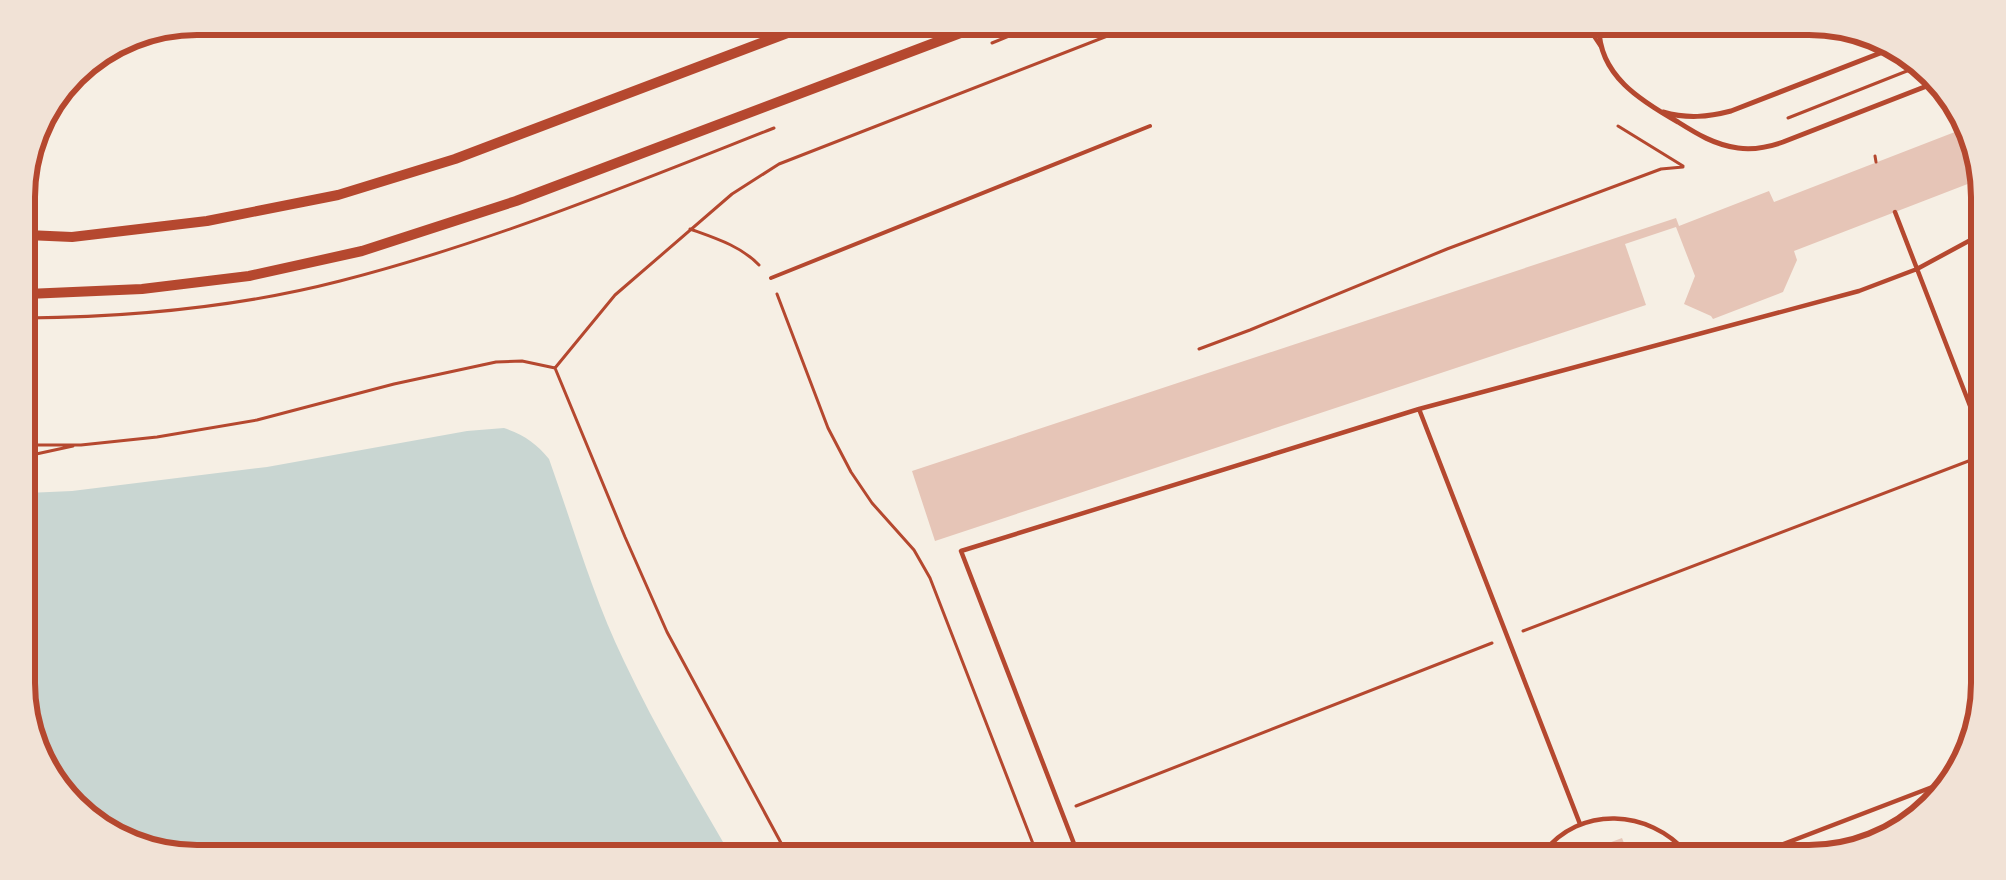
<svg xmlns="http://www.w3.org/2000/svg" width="2006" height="880" viewBox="0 0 2006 880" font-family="Roboto,sans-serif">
	<rect width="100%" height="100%" fill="#f6efe4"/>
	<path fill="#c9d6d2" d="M 504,428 C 524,435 536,443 549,459 C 573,526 593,597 624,661 C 655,727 693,790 730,854 L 197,854 L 132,841 L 62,787 L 28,706 L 27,493 L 72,491 L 267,467 L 467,431 Z"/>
	<path fill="#e6c5b7" d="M 1960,130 L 1978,175 L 1978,180 L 1794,251 L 1797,260 L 1783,292 L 1713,319 L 1711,316 L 1684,304 L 1695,276 L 1676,227 L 1625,244 L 1646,305 L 935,541 L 912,471 L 1676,218 L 1679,226 L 1769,191 L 1774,202 Z
		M 1622,838 L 1628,853 L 1582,853 Z"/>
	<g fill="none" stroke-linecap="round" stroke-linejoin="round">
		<path stroke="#b5482f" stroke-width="3" d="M 646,26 L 646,27
			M 992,43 L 1034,26
			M 1788,118 L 1912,69
			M 1618,126 L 1683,166
			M 1875,156 L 1876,162
			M 690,229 C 715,238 741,246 759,265
			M 777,294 L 828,428 L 851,472 L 872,503 L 914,550 L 930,578 L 1037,854
			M 27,318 C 132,317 239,307 340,281 C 489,243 632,184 774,128
			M 1199,349 L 1250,330 L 1447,249 L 1661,169 L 1683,167
			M 27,445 L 81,445 L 157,437 L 257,420 L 394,384 L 496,362 L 522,361 L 555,368
			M 27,456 L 73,446
			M 1523,631 L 1979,457
			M 1076,806 L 1492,643
			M 787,854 L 667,632 L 625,537 L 555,368 L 615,295 L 732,194 L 779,164 L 1133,26"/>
		<path stroke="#b5482f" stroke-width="4" d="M 1587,26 L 1601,47
			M 771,278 L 1150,126"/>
		<path stroke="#b5482f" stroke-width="4.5" d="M 1895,212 L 1979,429
			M 1419,409 L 1580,824
			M 1543,853 C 1580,805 1649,809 1687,853
			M 1760,853 L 1948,781
			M 1078,854 L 961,551 L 1419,409 L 1859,291 L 1917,269 L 1978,236"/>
		<path stroke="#b5482f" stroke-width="5" d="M 1599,26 C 1598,75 1641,101 1678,122 C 1697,134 1715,145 1738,148 C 1753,150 1769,147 1783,142 L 1932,84
			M 1663,112 C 1687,119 1708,117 1731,111 L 1888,50"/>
		<path stroke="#b5482f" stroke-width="10" d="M 27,235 L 72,237 L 207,221 L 338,195 L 455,159 L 806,26
			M 27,294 L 142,289 L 249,276 L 362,251 L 516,201 L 979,26"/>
	</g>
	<path d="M0 0H2006V880H0ZM197 35H1809A162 162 0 0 1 1971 197V683A162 162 0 0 1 1809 845H197A162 162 0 0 1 35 683V197A162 162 0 0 1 197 35Z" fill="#f1e2d6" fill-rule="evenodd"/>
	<path fill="none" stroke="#b5482f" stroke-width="6" d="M197 35H1809A162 162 0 0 1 1971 197V683A162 162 0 0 1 1809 845H197A162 162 0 0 1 35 683V197A162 162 0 0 1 197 35Z"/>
</svg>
